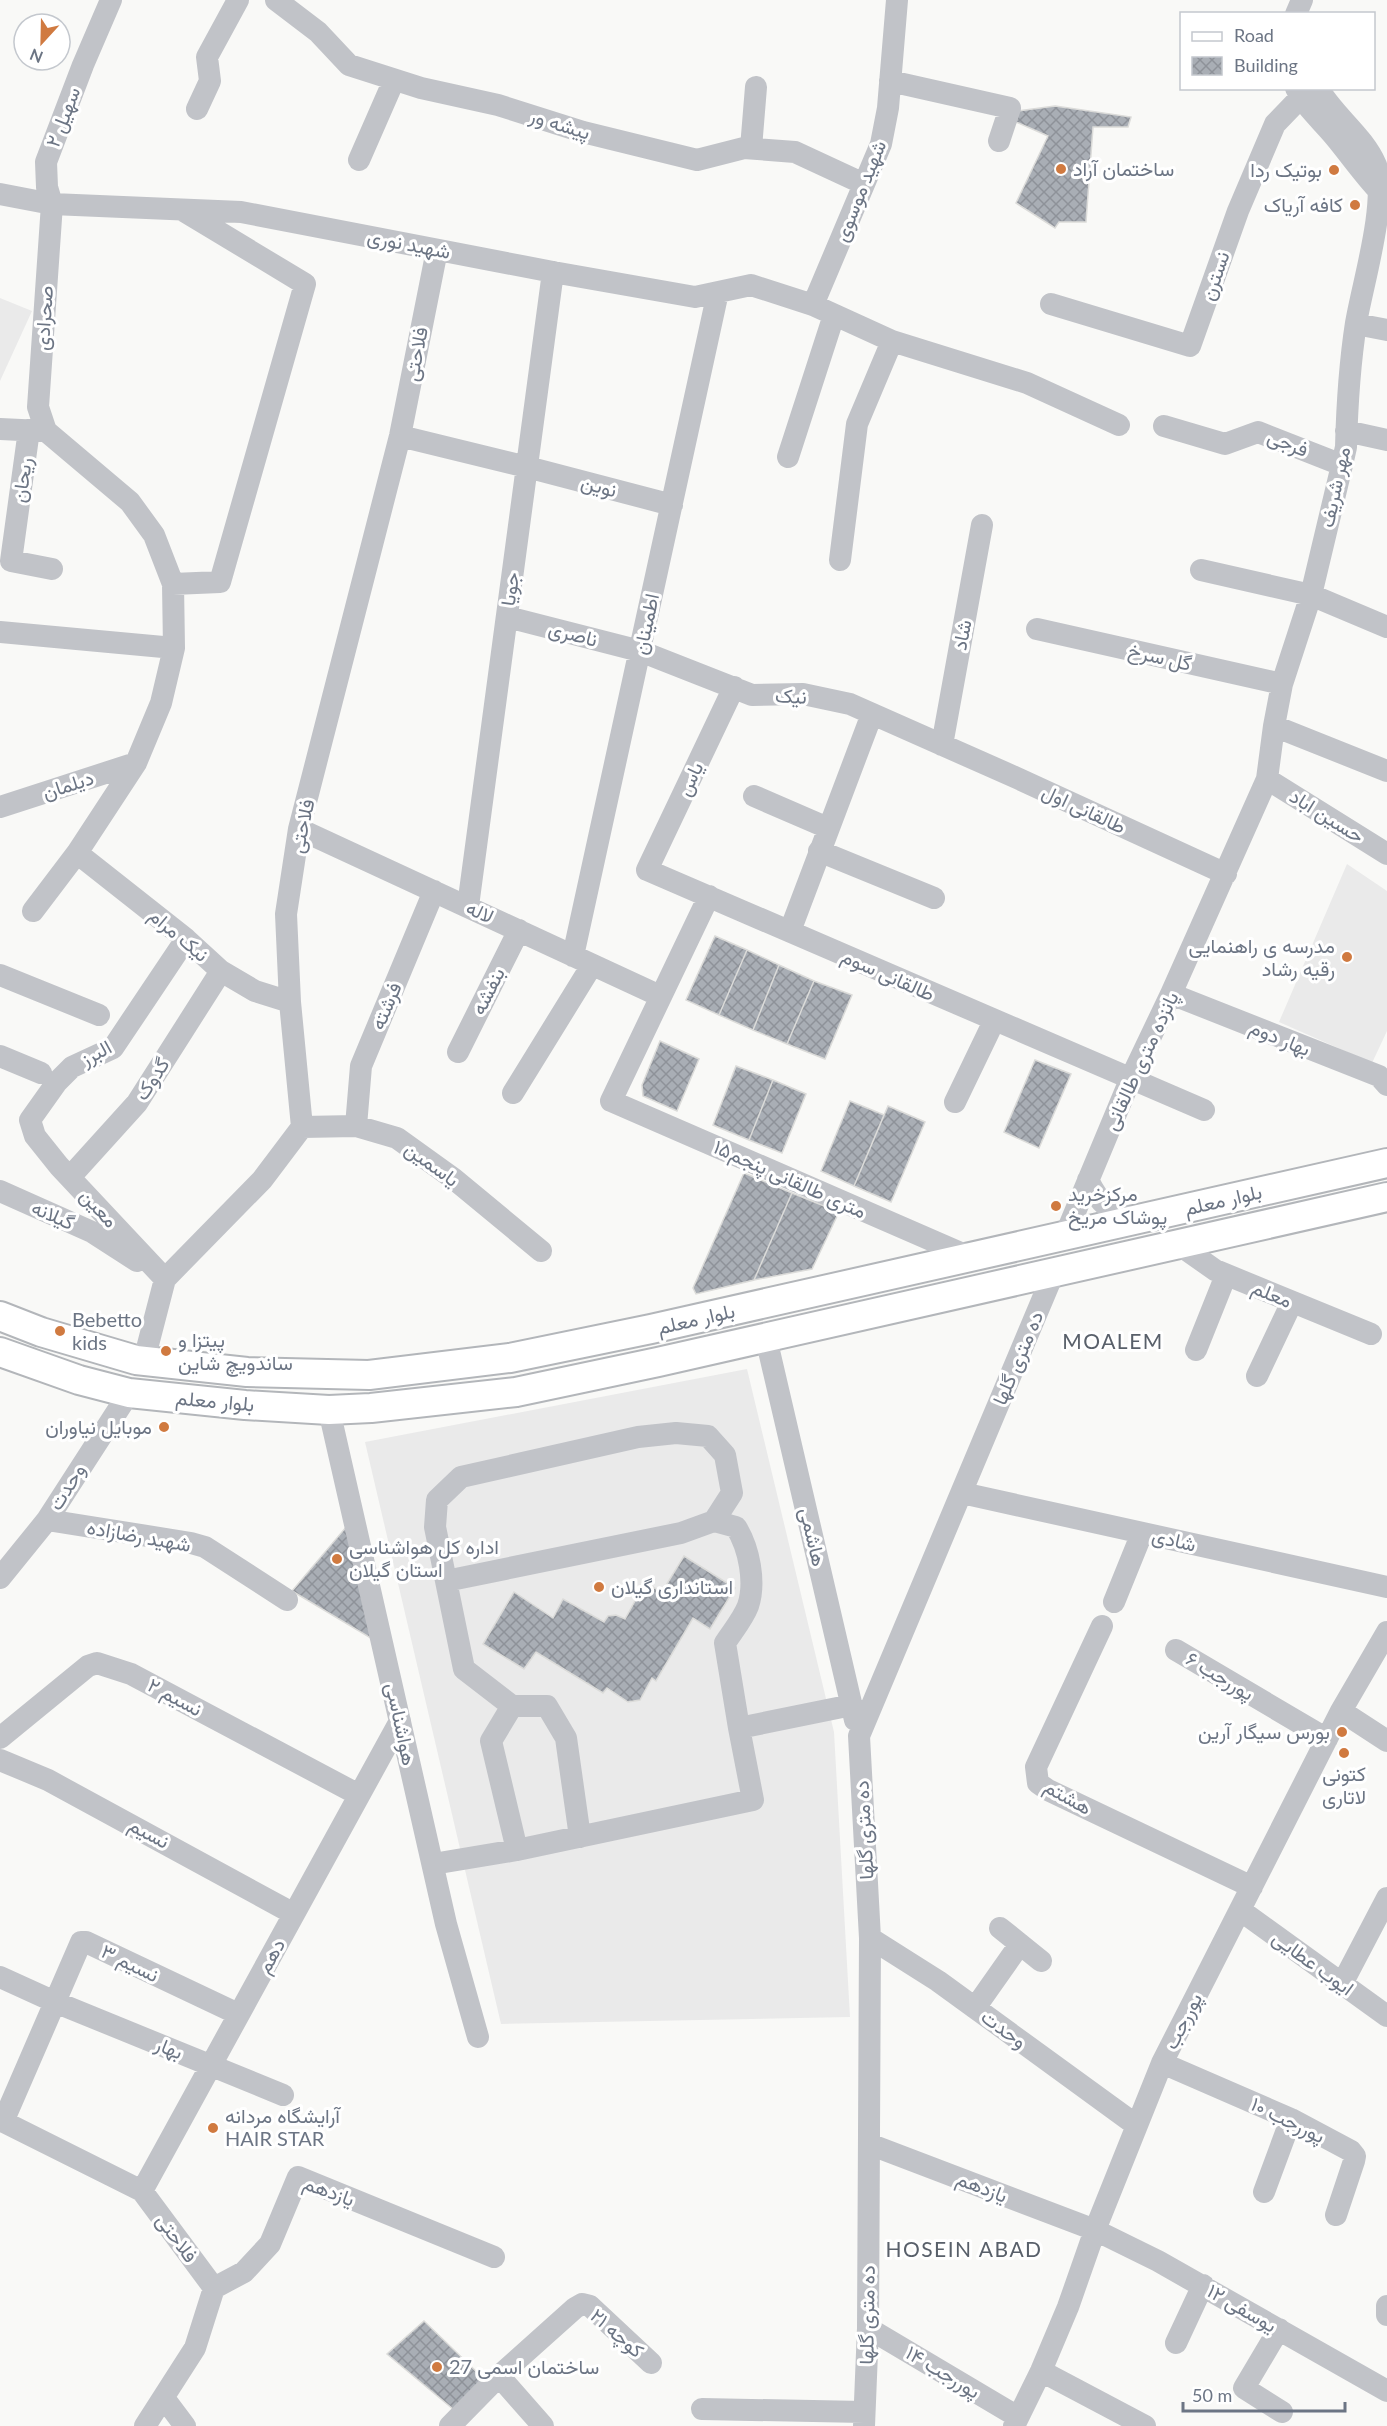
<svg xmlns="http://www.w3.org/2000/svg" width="1387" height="2426" viewBox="0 0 1387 2426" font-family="Lato,Vazirmatn,sans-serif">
	<defs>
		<pattern id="building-cross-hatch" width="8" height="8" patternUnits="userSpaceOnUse" patternTransform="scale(1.5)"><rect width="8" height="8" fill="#a9aeb5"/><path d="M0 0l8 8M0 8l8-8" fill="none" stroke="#8e9299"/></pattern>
	</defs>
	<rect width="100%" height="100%" fill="#f9f9f7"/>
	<path fill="#eaeaea" d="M 0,298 L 32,311 L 0,381 Z
		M 1347,864 L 1387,891 L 1387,1031 L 1372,1063 L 1279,1022 Z
		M 747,1369 L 834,1732 L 850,2017 L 501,2024 L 365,1442 Z"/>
	<path fill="url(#building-cross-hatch)" stroke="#dbdbd9" stroke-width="1.5" d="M 1055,106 L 1131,117 L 1128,127 L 1093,127 L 1086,222 L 1059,222 L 1055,228 L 1016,203 L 1048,136 L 1016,122 L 1018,111 Z
		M 715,936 L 747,950 L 719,1015 L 686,1000 Z
		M 747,950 L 779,965 L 753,1030 L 719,1015 Z
		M 779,965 L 814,981 L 787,1044 L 753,1030 Z
		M 814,981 L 852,995 L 825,1059 L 787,1044 Z
		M 660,1041 L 699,1059 L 677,1111 L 643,1096 L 642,1085 Z
		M 1035,1060 L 1071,1074 L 1039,1148 L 1004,1132 Z
		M 736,1066 L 773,1080 L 749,1140 L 713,1125 Z
		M 773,1080 L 806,1094 L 782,1153 L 749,1140 Z
		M 850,1101 L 884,1115 L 854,1186 L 821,1171 Z
		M 888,1106 L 925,1122 L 891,1202 L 854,1186 Z
		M 744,1173 L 792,1193 L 754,1280 L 696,1294 L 693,1288 Z
		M 792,1193 L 839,1212 L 812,1269 L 754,1280 Z
		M 347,1526 L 374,1640 L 292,1591 Z
		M 684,1556 L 735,1588 L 710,1629 L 693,1618 L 656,1681 L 652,1678 L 640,1700 L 628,1702 L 607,1688 L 603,1693 L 536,1652 L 524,1669 L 483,1644 L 514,1592 L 553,1618 L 563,1599 L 604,1622 L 608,1616 L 616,1615 L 625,1619 L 645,1583 L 662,1592 Z
		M 424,2321 L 485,2380 L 453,2409 L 387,2354 Z"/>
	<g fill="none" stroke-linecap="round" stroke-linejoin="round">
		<g stroke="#b3b6ba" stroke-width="32">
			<path id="major" d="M 0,1316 L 41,1332 L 136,1360 L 247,1372 L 369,1375 L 510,1358 L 651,1329 L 1387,1163
				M 0,1352 L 79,1380 L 129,1393 L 245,1405 L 329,1410 L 371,1408 L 516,1392 L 658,1362 L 1387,1197"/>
		</g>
		<path stroke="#c1c3c8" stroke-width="22" d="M 276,0 L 318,32 L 349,65 L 421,88 L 498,105 L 583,132 L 697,160 L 744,148 L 795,152 L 864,184
			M 1296,14 L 1302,0
			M 890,81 L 1010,108 L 999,141
			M 1296,88 C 1305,107 1322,121 1335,137 C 1350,155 1363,174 1380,192
			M 197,109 L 210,81 L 207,57 L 238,0
			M 751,148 L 756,87
			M 359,160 L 394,80
			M 0,194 L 52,204 L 241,212 L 553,272 L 695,297 L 751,285 L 813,305 L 892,341 L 1027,383 L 1119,425
			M 1051,304 L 1190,346 L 1238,211 L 1275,124 L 1301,97 L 1319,91
			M 813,305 L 881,144 L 888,108 L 897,0
			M 1356,324 L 1387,330
			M 1164,426 L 1225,444 L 1258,432 L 1342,465
			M 0,429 L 42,431
			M 29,430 L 11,561 L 52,569
			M 1346,431 L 1387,440
			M 400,436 L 527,467 L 672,505
			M 788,457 L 834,315
			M 840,560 L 857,424 L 892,341
			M 1201,570 L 1311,595 L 1387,627
			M 173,584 L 220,582 L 305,284 L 184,211
			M 507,617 L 640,651 L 752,695 L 803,694 L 850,704 L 1017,778 L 1226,874
			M 1037,629 L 1282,684
			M 0,632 L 174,648
			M 734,687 L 647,870 L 1204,1110
			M 1274,726 L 1387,771
			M 942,745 L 982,525
			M 1267,779 L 1387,854
			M 754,796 L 828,828
			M 0,807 L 136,763
			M 299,829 L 660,996
			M 819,851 L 934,898
			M 77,853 L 186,939 L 221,971 L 255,991 L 290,1002
			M 709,896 L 611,1101 L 970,1257
			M 468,906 L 553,272
			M 33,911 L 77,853 L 136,763 L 161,703 L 174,648 L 173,584 L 154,535 L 130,502 L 46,431 L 38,407 L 52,204 L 47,187 L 46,162 L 83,65 L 111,0
			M 790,931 L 872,714
			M 573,956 L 718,292
			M 0,975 L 99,1015
			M 1171,994 L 1379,1076 L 1387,1085
			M 458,1052 L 519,930
			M 0,1056 L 41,1073
			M 513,1093 L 592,965
			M 955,1102 L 994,1021
			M 356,1126 L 361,1066 L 434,891
			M 302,1127 L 356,1126 L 397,1138 L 454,1179 L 541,1251
			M 70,1177 L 137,1103 L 221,971
			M 1088,1180 C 1101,1206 1108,1210 1135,1220
			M 0,1191 L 92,1232 L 137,1261
			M 1065,1236 L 1130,1080 L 1171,994 L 1267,779 L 1274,726 L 1282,684 L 1311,595 L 1342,465 L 1346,447 C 1347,408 1350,362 1356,323 C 1363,282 1387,205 1376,165 C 1363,135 1334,116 1318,88
			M 1178,1244 L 1215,1270 L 1371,1334
			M 165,1279 L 59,1166 L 35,1136 L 30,1120 L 57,1082 L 72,1067 L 113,1048 L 186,939
			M 766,1338 L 855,1720
			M 1196,1350 L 1226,1275
			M 144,1360 L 165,1279 L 262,1180 L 302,1127 L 290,1002 L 286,914 L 299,829 L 400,436 L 437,250
			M 1257,1376 L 1292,1302
			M 329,1410 L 446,1924 L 478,2037
			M 962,1493 L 1387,1587
			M 47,1520 L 191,1543 L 205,1547 L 287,1600
			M 714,1521 L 736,1527 C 749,1548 756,1582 748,1606 C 743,1619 732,1632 725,1643 L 739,1728
			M 0,1578 L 47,1520 L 129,1393
			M 446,1581 L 681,1533 L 714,1521 L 732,1493 L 725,1455 L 708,1436 L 676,1433 L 638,1437 L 461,1477 L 437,1500 L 435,1527 L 464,1669 L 512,1706
			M 1114,1602 L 1142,1533
			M 1102,1626 L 1036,1767 L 1038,1783 L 1048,1790 L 1252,1887
			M 1176,1650 L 1327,1739
			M 1341,1711 L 1387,1741
			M 0,1738 L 88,1666 L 97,1663 L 131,1674 L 359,1795
			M 0,1760 L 48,1780 L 294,1914
			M 517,1850 L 491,1741 L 512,1706 L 547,1706 L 566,1738 L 580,1837
			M 433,1864 L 517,1850 L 753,1800 L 739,1728 L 852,1705
			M 1240,1910 L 1387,2016
			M 1000,1928 L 1041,1961
			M 870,1938 L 938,1981 L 1136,2125
			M 0,1977 L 55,2002 L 283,2095
			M 1342,1984 L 1387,1898
			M 975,2008 L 1020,1944
			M 1162,2063 L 1291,2119 L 1351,2151 L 1355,2156 L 1354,2161 L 1336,2215
			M 0,2120 L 142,2191 L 214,2288 L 195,2348 L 145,2426
			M 3,2122 L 81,1942 L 86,1942 L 238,2014
			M 869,2144 L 1095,2230 L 1158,2261 L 1387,2391
			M 142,2191 L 400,1721
			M 1264,2192 L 1291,2119
			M 214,2288 L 244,2272 L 270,2244 L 298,2177 L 494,2257
			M 1387,2306 L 1387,2315
			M 868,2328 L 1018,2417
			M 1279,2329 L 1244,2388 L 1282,2412
			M 1176,2343 L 1203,2285
			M 1041,2371 L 1145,2426
			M 499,2376 L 543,2426
			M 164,2398 L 185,2426
			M 702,2409 L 864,2412
			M 450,2426 L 499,2376 L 575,2308 L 582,2304 L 590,2306 L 651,2363
			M 864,2426 L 868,2328 L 870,1938 L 859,1736 L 1054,1272
			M 1014,2426 L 1041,2371 L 1068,2307 L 1095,2230 L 1162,2063 L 1341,1711 L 1387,1632"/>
		<use href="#major" stroke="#fff" stroke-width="28"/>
	</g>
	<g fill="#d07a40" stroke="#fff" stroke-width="2">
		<circle cx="1061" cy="169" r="6"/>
		<circle cx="1334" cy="170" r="6"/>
		<circle cx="1355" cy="205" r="6"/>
		<circle cx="1347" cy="957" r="6"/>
		<circle cx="1056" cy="1206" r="6"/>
		<circle cx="60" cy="1331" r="6"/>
		<circle cx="166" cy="1351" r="6"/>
		<circle cx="164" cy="1427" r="6"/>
		<circle cx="337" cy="1559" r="6"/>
		<circle cx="599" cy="1587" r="6"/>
		<circle cx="1342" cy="1732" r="6"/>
		<circle cx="1344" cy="1753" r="6"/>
		<circle cx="213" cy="2128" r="6"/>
		<circle cx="437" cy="2367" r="6"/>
	</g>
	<g text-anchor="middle" stroke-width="6" stroke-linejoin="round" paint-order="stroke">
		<g font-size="20" fill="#6c7584" stroke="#fff">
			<text transform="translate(63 117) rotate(-69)" y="7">سهیل ۲</text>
			<text transform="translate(560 124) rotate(17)" y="7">پیشه ور</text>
			<text transform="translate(860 191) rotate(-68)" y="7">شهید موسوی</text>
			<text transform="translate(409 244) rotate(11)" y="7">شهید نوری</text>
			<text transform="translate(1215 276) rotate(-71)" y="7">نسترن</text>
			<text transform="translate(44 318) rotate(-86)" y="7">صحرادی</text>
			<text transform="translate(416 354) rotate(-79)" y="7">فلاحتی</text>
			<text transform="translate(1288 443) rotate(22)" y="7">فرجی</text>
			<text transform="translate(22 480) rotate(-82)" y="7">ریحان</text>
			<text transform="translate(599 486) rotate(15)" y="7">نوین</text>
			<text transform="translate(1335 487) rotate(-78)" y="7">مهر شریف</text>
			<text transform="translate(510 589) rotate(-82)" y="7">جویا</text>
			<text transform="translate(646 624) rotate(-78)" y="7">اطمینان</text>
			<text transform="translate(573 634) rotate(14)" y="7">ناصری</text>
			<text transform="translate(962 635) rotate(-79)" y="7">شاد</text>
			<text transform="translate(1160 657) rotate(13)" y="7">گل سرخ</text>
			<text transform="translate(791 696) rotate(3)" y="7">نیک</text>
			<text transform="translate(690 779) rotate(-65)" y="7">یاس</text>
			<text transform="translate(68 785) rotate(-18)" y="7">دیلمان</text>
			<text transform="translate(1084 809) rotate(25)" y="7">طالقانی اول</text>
			<text transform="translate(1327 816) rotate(32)" y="7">حسین اباد</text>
			<text transform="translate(302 826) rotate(-78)" y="7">فلاحتی</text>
			<text transform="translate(480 912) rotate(25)" y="7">لاله</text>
			<text transform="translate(179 935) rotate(40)" y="7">نیک مرام</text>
			<text transform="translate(888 975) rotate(24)" y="7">طالقانی سوم</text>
			<text transform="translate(488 991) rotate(-63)" y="7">بنفشه</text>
			<text transform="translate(386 1006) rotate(-67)" y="7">فرشته</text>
			<text transform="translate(1280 1038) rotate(22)" y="7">بهار دوم</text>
			<text transform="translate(96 1053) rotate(-29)" y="7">البرز</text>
			<text transform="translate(1141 1061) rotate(-65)" y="7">پانزده متری طالقانی</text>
			<text transform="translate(152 1079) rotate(-57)" y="7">گدوک</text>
			<text transform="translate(432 1164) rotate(36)" y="7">یاسمین</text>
			<text transform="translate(790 1179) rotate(24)" y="7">۱۵متری طالقانی پنجم</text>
			<text transform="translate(1223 1200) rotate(-13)" y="7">بلوار معلم</text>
			<text transform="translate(99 1208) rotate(47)" y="7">معین</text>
			<text transform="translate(53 1215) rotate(24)" y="7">گیلانه</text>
			<text transform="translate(1272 1294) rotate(22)" y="7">معلم</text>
			<text transform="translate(696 1319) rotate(-13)" y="7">بلوار معلم</text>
			<text transform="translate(1018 1358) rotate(-67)" y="7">ده متری گلها</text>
			<text transform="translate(215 1401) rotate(5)" y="7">بلوار معلم</text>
			<text transform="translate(67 1487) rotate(-58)" y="7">وحدت</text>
			<text transform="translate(139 1536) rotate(10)" y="7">شهید رضازاده</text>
			<text transform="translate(813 1537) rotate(77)" y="7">هاشمی</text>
			<text transform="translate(1174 1540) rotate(13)" y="7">شادی</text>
			<text transform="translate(1220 1676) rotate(31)" y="7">پوررجب ۶</text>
			<text transform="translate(175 1697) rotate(28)" y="7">نسیم ٢</text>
			<text transform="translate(401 1724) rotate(78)" y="7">هواشناسی</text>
			<text transform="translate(1068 1797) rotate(29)" y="7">هشتم</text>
			<text transform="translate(864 1830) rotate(-93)" y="7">ده متری گلها</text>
			<text transform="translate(149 1833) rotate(28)" y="7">نسیم</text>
			<text transform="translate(271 1956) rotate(-61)" y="7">دهم</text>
			<text transform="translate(130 1963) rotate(26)" y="7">نسیم ۳</text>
			<text transform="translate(1313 1963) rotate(36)" y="7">ایوب عطایی</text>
			<text transform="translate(1183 2021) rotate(-63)" y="7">پوررجب</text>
			<text transform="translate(1004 2029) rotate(36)" y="7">وحدت</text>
			<text transform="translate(169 2048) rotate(22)" y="7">بهار</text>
			<text transform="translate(1288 2120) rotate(26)" y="7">پوررجب ۱۰</text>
			<text transform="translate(982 2187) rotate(21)" y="7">یازدهم</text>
			<text transform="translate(329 2191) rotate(20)" y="7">یازدهم</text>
			<text transform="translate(177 2238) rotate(54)" y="7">فلاحتی</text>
			<text transform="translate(1242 2308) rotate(30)" y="7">یوسفی ۱۲</text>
			<text transform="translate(867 2315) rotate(-89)" y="7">ده متری گلها</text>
			<text transform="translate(617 2333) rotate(41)" y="7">کوچه ۲۱</text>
			<text transform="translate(943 2372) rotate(31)" y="7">پوررجب ۱۴</text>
		</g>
		<g font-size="20" fill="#6c7584" stroke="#fff" text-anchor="start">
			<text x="1073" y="176">ساختمان آراد</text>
			<text x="1322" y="177" text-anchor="end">بوتیک ردا</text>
			<text x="1343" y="212" text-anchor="end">کافه آریاک</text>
			<text x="1335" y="953" text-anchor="end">مدرسه ی راهنمایی<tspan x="1335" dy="23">رقیه رشاد</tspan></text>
			<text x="1068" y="1201">مرکزخرید<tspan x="1068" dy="23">پوشاک مریخ</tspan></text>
			<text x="72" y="1327">Bebetto<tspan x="72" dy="23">kids</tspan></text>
			<text x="178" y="1347">پیتزا و<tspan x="178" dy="23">ساندویچ شاین</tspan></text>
			<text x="152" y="1434" text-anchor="end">موبایل نیاوران</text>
			<text x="349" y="1554">اداره کل هواشناسی<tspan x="349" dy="23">استان گیلان</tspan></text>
			<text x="611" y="1594">استانداری گیلان</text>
			<text x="1330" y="1739" text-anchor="end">بورس سیگار آرین</text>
			<text x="1344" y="1781" text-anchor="middle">کتونی<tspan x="1344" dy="23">لاتاری</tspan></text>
			<text x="225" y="2123">آرایشگاه مردانه<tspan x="225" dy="23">HAIR STAR</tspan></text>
			<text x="449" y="2374">ساختمان اسمی 27</text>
		</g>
		<g font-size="21" letter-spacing="1.5" fill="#59606a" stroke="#fff">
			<text x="1113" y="1349">MOALEM</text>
			<text x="964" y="2257">HOSEIN ABAD</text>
		</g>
	</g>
	<rect x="1180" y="12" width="195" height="78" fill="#ffffff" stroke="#c4c8ce" stroke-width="1.5"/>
	<rect x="1192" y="32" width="30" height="9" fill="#ffffff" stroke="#c4c8ce" stroke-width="1.5"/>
	<text x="1234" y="42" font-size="18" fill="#6c7584">Road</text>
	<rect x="1192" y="57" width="30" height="18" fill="url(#building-cross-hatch)" stroke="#c4c8ce" stroke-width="1.5"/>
	<text x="1234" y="72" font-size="18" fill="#6c7584">Building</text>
	<g transform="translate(42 42) rotate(202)"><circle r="28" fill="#ffffff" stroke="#c4c8ce" stroke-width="1.5"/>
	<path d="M0-4.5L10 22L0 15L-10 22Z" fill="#d07a40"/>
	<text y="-9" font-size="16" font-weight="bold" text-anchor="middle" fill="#6c7584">N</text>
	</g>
	<path d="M1183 2402v9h162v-9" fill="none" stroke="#6c7584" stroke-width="3"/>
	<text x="1192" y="2402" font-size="18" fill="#6c7584" stroke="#ffffff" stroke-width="4.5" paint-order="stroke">50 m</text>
</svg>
